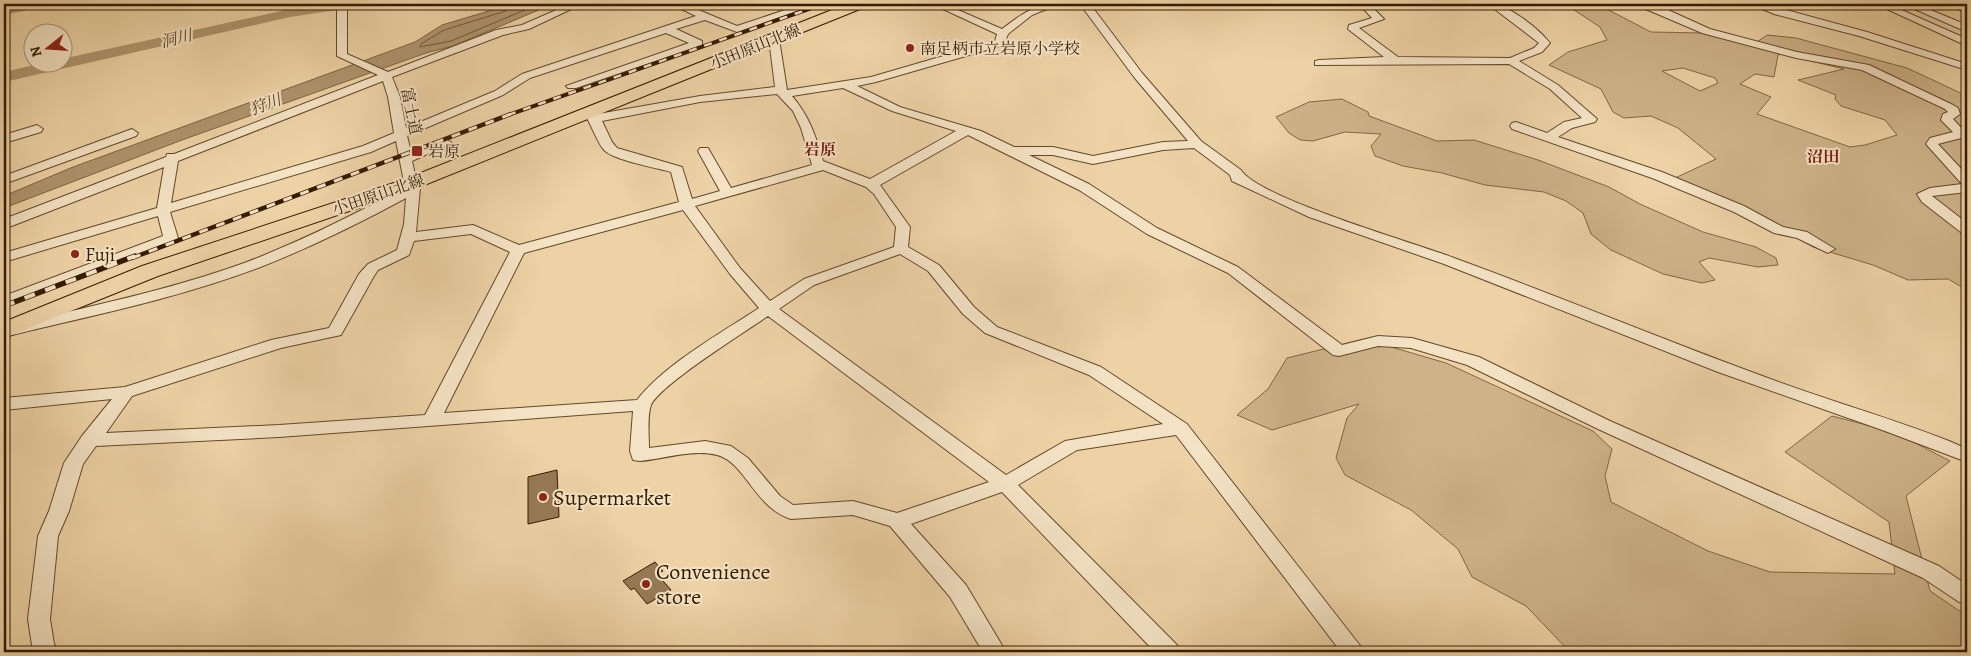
<svg xmlns="http://www.w3.org/2000/svg" width="1971" height="656" viewBox="0 0 1971 656" font-family="Alegreya,'Noto Serif JP',serif">
	<rect width="100%" height="100%" fill="#edd2a5"/>
	<filter id="stains"><feTurbulence type="fractalNoise" baseFrequency=".004" numOctaves="4"/><feColorMatrix values="0 0 0 0 .2 0 0 0 0 .09 0 0 0 0 .02 0 0 0 .5 -.17"/></filter>
	<radialGradient id="worn" r=".72"><stop offset=".6" stop-color="#630" stop-opacity="0"/><stop offset="1" stop-color="#630" stop-opacity=".3"/></radialGradient>
	<path fill="#ceb389" stroke="#826744" fill-rule="evenodd" d="M 1565,4 L 1597,4 L 1651,32 L 1703,33 L 1757,42 L 1767,35 L 1796,38 L 1907,68 L 1967,96 L 1967,290 L 1948,279 L 1908,280 L 1873,265 L 1813,247 L 1738,204 L 1675,178 L 1716,159 L 1678,128 L 1651,116 L 1624,118 L 1613,112 L 1601,89 L 1549,65 L 1568,52 L 1607,40 L 1600,27 ZM 1782,54 L 1844,69 L 1798,80 L 1836,95 L 1835,99 L 1841,106 L 1885,120 L 1897,135 L 1865,145 L 1850,147 L 1757,114 L 1771,97 L 1740,84 L 1755,74 L 1774,77 L 1778,55 ZM 1683,68 L 1715,78 L 1718,83 L 1700,91 L 1662,71 Z
		M 1342,99 L 1368,112 L 1369,116 L 1437,141 L 1474,140 L 1538,160 L 1609,187 L 1640,204 L 1703,232 L 1756,247 L 1776,258 L 1778,265 L 1758,267 L 1709,258 L 1699,262 L 1715,280 L 1702,283 L 1663,274 L 1611,250 L 1591,234 L 1583,213 L 1566,201 L 1544,192 L 1485,185 L 1442,173 L 1403,166 L 1375,156 L 1371,146 L 1381,134 L 1345,132 L 1313,141 L 1300,140 L 1289,133 L 1276,117 L 1309,102 Z
		M 1364,339 L 1446,363 L 1593,431 L 1612,449 L 1605,476 L 1611,502 L 1708,551 L 1770,572 L 1895,574 L 1889,522 L 1785,452 L 1832,416 L 1894,432 L 1950,461 L 1906,496 L 1930,591 L 1967,616 L 1967,652 L 1570,652 L 1526,606 L 1472,577 L 1458,549 L 1411,510 L 1345,475 L 1336,458 L 1347,418 L 1359,404 L 1272,430 L 1237,415 L 1268,389 L 1287,358 Z"/>
	<path fill="#af946d" stroke="#7f6441" d="M 512,4 L 553,4 L 453,46 L 426,53 L 182,140 L 4,208 L 4,196 L 73,167 L 415,42 L 442,25 Z"/>
	<g fill="none" stroke-linecap="round" stroke-linejoin="round">
		<path stroke="#725836" stroke-width="1" d="M 510,4 L 506,11 L 444,30 L 421,44 L 420,47 L 451,41 L 539,4"/>
		<path fill="#af946d" fill-rule="evenodd" d="M 18,4 L 44,4 L 42,7 L 4,15 L 4,7 Z
			M 323,4 L 357,4 L 350,8 L 290,17 L 4,82 L 4,72 L 47,62 L 62,62 L 62,59 L 290,9 Z"/>
	</g>
	<path fill="#957a56" stroke="#361b00" d="M 557,470 L 559,517 L 528,524 L 528,477 Z
		M 655,562 L 663,571 L 657,574 L 671,590 L 647,604 L 634,588 L 631,590 L 623,581 Z"/>
	<g fill="none" stroke-linecap="round" stroke-linejoin="round">
		<g stroke="#644929" stroke-width="2">
			<path id="street" d="M 337,4 L 347,4 L 347,54 L 388,72 L 496,30 L 522,25 L 570,4 L 582,4 L 529,29 L 503,35 L 392,77 L 400,97 L 406,128 L 495,91 L 522,74 L 696,16 L 671,4 L 684,4 L 737,26 L 803,4 L 817,4 L 737,32 L 705,20 L 676,29 L 702,41 L 702,45 L 576,88 L 568,88 L 566,86 L 689,43 L 666,33 L 530,78 L 503,95 L 407,136 L 411,152 L 446,139 L 452,143 L 412,161 L 417,184 L 420,188 L 416,232 L 473,225 L 519,245 L 679,202 L 671,172 C 657,168 613,160 604,150 C 595,139 592,124 583,112 L 585,109 L 593,109 L 598,114 L 700,96 L 775,87 L 769,39 L 774,36 L 779,39 L 787,90 L 871,77 L 995,41 L 997,34 L 932,4 L 944,4 L 1002,29 C 1020,15 1036,3 1059,4 L 1032,15 L 1008,34 L 1004,45 L 876,82 L 857,86 L 900,107 L 981,131 L 1014,147 L 1053,147 L 1093,156 L 1163,142 L 1188,141 L 1134,77 L 1080,4 L 1090,4 L 1142,73 L 1201,141 L 1241,170 C 1258,198 1415,243 1454,258 C 1558,296 1661,339 1765,377 C 1826,400 1888,417 1949,441 L 1967,449 L 1967,462 L 1885,431 L 1718,372 L 1444,264 L 1309,217 L 1232,181 L 1230,175 L 1194,148 L 1163,150 L 1093,164 L 1053,155 L 1029,155 L 1089,184 L 1157,228 L 1238,267 L 1342,345 L 1378,336 L 1412,338 L 1479,357 L 1610,421 L 1939,566 L 1967,585 L 1967,604 L 1959,602 L 1923,578 L 1598,429 L 1467,365 L 1411,348 L 1378,346 L 1339,356 L 1333,355 L 1228,273 L 1147,234 L 1079,190 L 968,135 L 880,185 L 910,227 L 908,247 L 939,265 L 974,307 L 997,327 L 1101,367 L 1187,424 L 1365,652 L 1341,652 L 1176,435 L 1077,450 L 1018,485 L 1177,645 L 1180,652 L 1155,652 L 1002,492 L 911,524 L 966,585 L 1006,652 L 983,652 L 950,597 L 890,526 L 853,515 L 791,519 C 755,508 745,462 717,455 C 693,449 664,459 640,461 L 633,460 L 630,451 L 633,411 L 279,437 L 96,446 L 83,464 L 69,511 L 58,536 L 50,619 L 54,644 L 59,652 L 33,652 L 28,619 L 38,536 L 49,511 L 64,463 L 82,436 L 112,399 L 4,410 L 4,398 L 125,387 L 271,340 L 329,328 L 359,274 L 368,264 L 397,250 L 404,224 L 406,198 C 358,224 309,248 258,268 C 176,299 89,316 4,337 L 4,327 C 85,307 168,291 247,262 C 301,241 354,215 405,187 L 396,141 L 371,152 L 170,212 L 178,238 L 176,241 L 4,306 L 4,296 L 163,236 L 158,216 L 4,262 L 4,253 L 157,208 L 164,167 L 9,227 L 4,228 L 4,219 L 166,157 L 167,154 L 174,154 L 378,75 L 337,56 ZM 383,81 L 388,97 L 394,133 L 363,146 L 171,203 L 178,161 ZM 843,88 L 892,111 L 956,131 L 870,179 L 823,161 C 816,136 809,116 792,96 ZM 777,94 L 793,111 L 801,128 L 812,165 L 731,188 L 708,148 L 700,148 L 698,151 L 720,191 L 692,199 L 682,167 L 617,148 L 612,142 L 602,121 L 700,102 ZM 823,170 L 866,187 L 874,194 L 896,227 L 894,247 L 804,279 L 770,301 L 740,268 L 695,206 ZM 683,210 L 730,274 L 759,308 C 721,333 665,364 637,400 L 444,413 L 524,253 ZM 471,234 L 510,252 L 425,415 L 279,425 L 106,433 L 132,396 L 281,348 L 341,335 L 374,276 L 378,270 L 409,255 L 414,241 ZM 900,254 L 928,271 L 963,314 L 985,333 L 1089,375 L 1163,424 L 1065,441 L 1006,475 L 779,309 L 814,285 ZM 768,316 L 989,482 L 897,513 L 853,501 L 793,505 L 780,496 L 748,458 L 731,446 L 705,441 L 649,448 C 649,436 647,416 651,405 C 660,385 746,331 768,316 Z
				M 1359,4 L 1369,4 L 1384,19 L 1359,28 L 1398,57 L 1510,58 L 1534,48 L 1539,43 L 1488,4 C 1507,3 1538,28 1550,43 L 1542,52 L 1519,61 L 1558,85 L 1597,119 L 1595,122 L 1572,128 L 1558,137 L 1662,172 L 1744,206 L 1783,227 L 1807,232 L 1835,249 L 1828,253 L 1797,238 L 1774,233 L 1734,212 L 1652,178 L 1512,129 L 1510,126 L 1512,123 L 1516,122 L 1547,133 L 1564,122 L 1582,118 L 1550,89 L 1509,64 L 1315,65 L 1315,61 L 1319,60 L 1384,57 L 1348,29 L 1349,25 L 1372,18 Z
				M 1634,4 L 1648,4 L 1668,10 L 1710,29 L 1797,52 L 1869,65 L 1953,105 L 1958,108 L 1960,114 L 1953,119 L 1967,134 L 1965,137 L 1938,144 L 1967,175 L 1967,192 L 1932,196 L 1967,223 L 1967,234 L 1962,233 L 1922,202 L 1917,194 L 1930,188 L 1962,184 L 1926,144 L 1930,138 L 1953,132 L 1941,120 L 1943,114 L 1948,112 L 1945,109 L 1862,70 L 1796,58 L 1702,33 Z
				M 1751,4 L 1764,4 L 1867,32 L 1967,64 L 1967,70 L 1859,36 L 1774,14 Z
				M 1876,4 L 1888,4 L 1967,39 L 1967,46 Z
				M 1903,4 L 1916,4 L 1967,25 L 1967,32 Z
				M 1946,4 L 1959,4 L 1967,7 L 1967,13 Z
				M 37,125 L 43,129 L 41,132 L 4,143 L 4,135 Z
				M 132,129 L 138,133 L 136,136 L 4,184 L 4,176 Z"/>
		</g>
		<g stroke="#361b00" stroke-width="2">
			<path id="primary" d="M 847,4 L 867,4 L 865,7 L 417,188 L 158,276 L 4,338 L 4,322 L 142,266 L 403,180 Z"/>
		</g>
		<use href="#street" fill="#f3e2c4" fill-rule="evenodd"/>
		<use href="#primary" fill="#edd2a5" fill-rule="evenodd"/>
		<g stroke="#361b00" stroke-width="4">
			<path id="rail-far2" d="M 508,115 L 823,4"/>
		</g>
		<g stroke="#361b00" stroke-width="4.5">
			<path id="rail-far1" d="M 132,258 L 511,114"/>
		</g>
		<g stroke="#361b00" stroke-width="5.5">
			<path id="rail" d="M 4,306 L 135,256"/>
		</g>
		<use href="#rail-far2" stroke="#f3e2c4" stroke-width="2.5" stroke-dasharray="8" stroke-linecap="butt"/>
		<use href="#rail-far1" stroke="#f3e2c4" stroke-width="3" stroke-dasharray="9" stroke-linecap="butt"/>
		<use href="#rail" stroke="#f3e2c4" stroke-width="4" stroke-dasharray="11" stroke-linecap="butt"/>
	</g>
	<g fill="#8f2418" stroke="#f3e2c4" stroke-width="2">
		<circle cx="910" cy="48" r="5"/>
		<rect x="411" y="145" width="12" height="12" rx="2.5"/>
		<circle cx="75" cy="254" r="5"/>
		<circle cx="543" cy="497" r="5"/>
		<circle cx="646" cy="584" r="5"/>
	</g>
	<g text-anchor="middle" stroke-width="4" stroke-linejoin="round" paint-order="stroke">
		<g font-size="16" font-style="italic" fill="#604526" stroke="#f3e2c4">
			<text transform="translate(176 38) rotate(-13)" y="6">洞川</text>
			<text transform="translate(265 104) rotate(-21)" y="6">狩川</text>
		</g>
		<g font-size="16" fill="#361b00" stroke="#f3e2c4">
			<text transform="translate(755 46) rotate(-22)" y="6">小田原山北線</text>
			<text transform="translate(412 111) rotate(78)" y="6">富士道</text>
			<text transform="translate(378 194) rotate(-19)" y="6">小田原山北線</text>
		</g>
		<g font-size="16" fill="#361b00" stroke="#f3e2c4" text-anchor="start">
			<text x="920" y="54">南足柄市立岩原小学校</text>
			<text x="428" y="157">岩原</text>
		</g>
		<g font-size="16" font-weight="bold" fill="#7a1f14" stroke="#f3e2c4">
			<text x="820" y="155">岩原</text>
			<text x="1823" y="162">沼田</text>
		</g>
		<g font-size="19" fill="#361b00" stroke="#f3e2c4" text-anchor="start">
			<text x="85" y="261">Fuji</text>
		</g>
		<g font-size="22" fill="#361b00" stroke="#f3e2c4" text-anchor="start">
			<text x="553" y="505">Supermarket</text>
			<text x="656" y="579">Convenience<tspan x="656" dy="25">store</tspan></text>
		</g>
	</g>
	<rect width="1971" height="656" fill="none" stroke="#edd2a5" stroke-width="20"/>
	<rect x="5" y="5" width="1961" height="646" fill="none" stroke="#361b00" stroke-width="2.5"/>
	<rect x="10" y="10" width="1951" height="636" fill="none" stroke="#361b00"/>
	<g transform="translate(48 48) rotate(253)"><circle r="24" fill="#f3e2c4" stroke="#a79276"/>
	<path d="M0-4L9 19L0 12L-9 19Z" fill="#8f2418"/>
	<text y="-8" font-size="14" font-weight="bold" text-anchor="middle" fill="#361b00">N</text>
	</g>
	<rect width="100%" height="100%" filter="url(#stains)"/>
	<rect width="100%" height="100%" fill="url(#worn)"/>
</svg>
